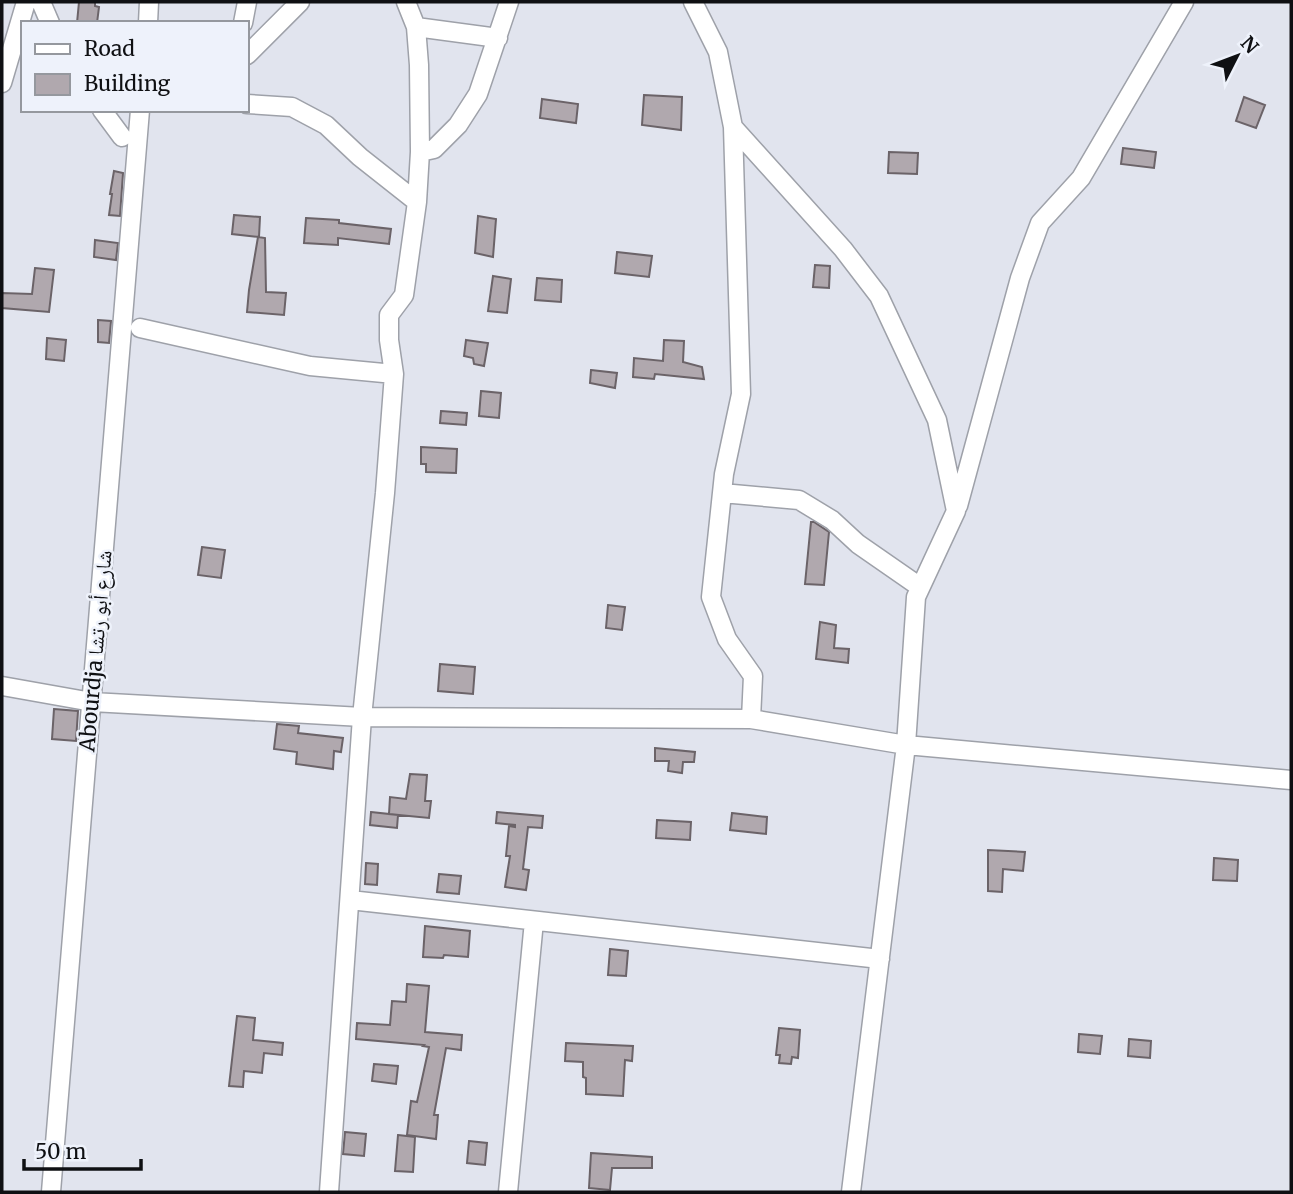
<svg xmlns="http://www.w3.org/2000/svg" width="1293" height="1194" viewBox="0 0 1293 1194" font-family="Merriweather,'Noto Naskh Arabic',serif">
	<rect width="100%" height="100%" fill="#e1e4ee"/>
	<path fill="#b0a8ae" stroke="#6b6368" stroke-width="2" d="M 79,2 L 95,2 L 95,6 L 99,7 L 97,23 L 77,23 Z
		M 644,95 L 682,97 L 681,130 L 642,125 Z
		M 1244,97 L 1265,105 L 1256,128 L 1236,121 Z
		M 542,99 L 578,104 L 576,123 L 540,118 Z
		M 1123,148 L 1156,152 L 1154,168 L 1121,164 Z
		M 889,152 L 918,153 L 917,174 L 888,173 Z
		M 114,171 L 123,173 L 120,216 L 109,215 L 112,194 L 110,194 Z
		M 234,215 L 260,217 L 259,237 L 232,234 Z
		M 478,216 L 496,219 L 493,257 L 475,253 Z
		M 306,218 L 339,220 L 339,223 L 391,229 L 389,244 L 338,238 L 338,245 L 304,243 Z
		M 258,237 L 265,238 L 266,292 L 286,293 L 284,315 L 247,312 L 249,290 Z
		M 95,240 L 118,243 L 116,260 L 94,257 Z
		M 617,252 L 652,256 L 649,277 L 615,273 Z
		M 815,265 L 830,266 L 829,288 L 813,287 Z
		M 35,268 L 54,270 L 49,312 L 2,308 L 2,293 L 32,294 Z
		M 493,276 L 511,279 L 507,313 L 488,311 Z
		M 537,278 L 562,280 L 561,302 L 535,300 Z
		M 98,320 L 111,321 L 109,343 L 98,342 Z
		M 47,338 L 66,340 L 64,361 L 46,359 Z
		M 466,340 L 488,343 L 484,366 L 474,364 L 473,358 L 464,356 Z
		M 664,340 L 684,341 L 683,362 L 702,367 L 704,379 L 655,374 L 654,379 L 633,377 L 634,358 L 663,361 Z
		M 591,370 L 617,373 L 615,388 L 590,383 Z
		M 481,391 L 501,393 L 499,418 L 479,416 Z
		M 441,411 L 467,413 L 466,425 L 440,423 Z
		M 421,447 L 457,449 L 456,473 L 426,472 L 426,464 L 421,464 Z
		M 811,522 L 814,522 L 829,532 L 824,585 L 805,584 Z
		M 202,547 L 225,550 L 221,578 L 198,575 Z
		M 608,605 L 625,607 L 622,630 L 606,628 Z
		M 820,622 L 836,625 L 834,648 L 849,649 L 848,663 L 816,659 Z
		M 440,664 L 475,667 L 473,694 L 438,691 Z
		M 54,709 L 78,711 L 76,741 L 52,739 Z
		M 277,724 L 299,726 L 298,733 L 343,738 L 341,752 L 334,751 L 333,769 L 296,764 L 297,752 L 274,749 Z
		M 655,748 L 695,752 L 694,762 L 683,762 L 682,773 L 668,771 L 669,761 L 655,761 Z
		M 410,774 L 427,775 L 425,801 L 431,801 L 429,818 L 389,814 L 390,797 L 406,799 Z
		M 371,812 L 398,815 L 397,828 L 370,825 Z
		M 497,812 L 543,816 L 542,828 L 528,827 L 523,869 L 529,870 L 526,890 L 505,887 L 510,856 L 506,856 L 509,826 L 515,827 L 515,825 L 496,823 Z
		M 732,813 L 767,817 L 766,834 L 730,830 Z
		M 657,820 L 691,822 L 690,840 L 656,838 Z
		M 988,850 L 1025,852 L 1023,871 L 1003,869 L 1002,892 L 988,891 Z
		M 1214,858 L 1238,860 L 1237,881 L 1213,880 Z
		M 366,863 L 378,864 L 377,885 L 365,884 Z
		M 439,874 L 461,876 L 459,894 L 437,892 Z
		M 425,926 L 470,931 L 468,957 L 444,955 L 443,958 L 423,957 Z
		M 610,949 L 628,951 L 626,976 L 608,975 Z
		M 407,984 L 429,986 L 425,1032 L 462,1035 L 461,1050 L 446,1048 L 434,1115 L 438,1115 L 436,1139 L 407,1135 L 411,1101 L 417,1102 L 429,1047 L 423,1046 L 424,1045 L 356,1039 L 357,1023 L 390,1025 L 392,1001 L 406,1002 Z
		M 237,1016 L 255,1018 L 253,1040 L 283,1043 L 282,1055 L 264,1053 L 262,1073 L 244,1071 L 243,1087 L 229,1086 Z
		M 779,1028 L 800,1030 L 798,1058 L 792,1057 L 791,1064 L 779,1063 L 780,1055 L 776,1055 Z
		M 1079,1034 L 1102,1036 L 1100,1054 L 1078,1052 Z
		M 1129,1039 L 1151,1041 L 1150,1058 L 1128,1056 Z
		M 566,1043 L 633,1046 L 632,1061 L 625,1060 L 623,1096 L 586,1094 L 586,1078 L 583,1077 L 583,1062 L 565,1061 Z
		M 374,1064 L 398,1066 L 396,1084 L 372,1081 Z
		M 345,1132 L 366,1134 L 364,1156 L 343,1154 Z
		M 398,1135 L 415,1137 L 413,1172 L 395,1171 Z
		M 469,1141 L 487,1143 L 485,1165 L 467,1163 Z
		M 591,1153 L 652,1157 L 652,1168 L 612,1168 L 610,1190 L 589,1188 Z"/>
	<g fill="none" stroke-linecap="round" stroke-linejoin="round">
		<g stroke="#9ea1a9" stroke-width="21">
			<path id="minor" d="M 41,2 L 50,23
				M 693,2 L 718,52 L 733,127 L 741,394 L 724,474 L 711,597 L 727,639 L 753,676 L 751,719
				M 148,23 L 149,2
				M 243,23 L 247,2
				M 416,27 L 498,38
				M 247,55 L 300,2
				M 2,83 L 26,2
				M 247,104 L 292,107 L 326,125 L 360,157 L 417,202
				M 102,110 L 122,137
				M 733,127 L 843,249 L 879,296 L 937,420 L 956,511 L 916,597 L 906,745 L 851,1192
				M 420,152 L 434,149 L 458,125 L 478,94 L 509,2
				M 140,328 L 310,366 L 394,374 L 385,493 L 362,717 L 329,1192
				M 394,374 L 389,340 L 389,315 L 404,295 L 417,202 L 420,152 L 419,65 L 416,27 L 406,2
				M 722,493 L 799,500 L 832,520 L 858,544 L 920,587
				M 958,506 L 1020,278 L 1040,223 L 1081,178 L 1184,2
				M 2,686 L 92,702 L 362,717 L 751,719 L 906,745 L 1291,780
				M 350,900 L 880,959
				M 51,1192 L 140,110
				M 508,1192 L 534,921"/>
		</g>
		<use href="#minor" stroke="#fff" stroke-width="18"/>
	</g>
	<g text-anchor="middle" stroke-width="5" stroke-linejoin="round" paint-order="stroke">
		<g font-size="21" fill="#0f1013" stroke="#eef2fb">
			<text transform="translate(96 651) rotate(-85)" y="7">Abourdja شارع أبو رتشا</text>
		</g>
	</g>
	<rect width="1293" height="1194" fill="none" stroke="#0f1013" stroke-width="7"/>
	<rect x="21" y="21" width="228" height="91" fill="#eef2fb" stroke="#95989e" stroke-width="2"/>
	<rect x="35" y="44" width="35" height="10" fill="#ffffff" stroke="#95989e" stroke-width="2"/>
	<text x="84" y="56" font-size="21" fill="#0f1013">Road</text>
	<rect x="35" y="74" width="35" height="21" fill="#b0a8ae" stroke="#95989e" stroke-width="2"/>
	<text x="84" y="91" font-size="21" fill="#0f1013">Building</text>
	<g transform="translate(1237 56) rotate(48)" stroke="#eef2fb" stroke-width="5" paint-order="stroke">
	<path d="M0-5L12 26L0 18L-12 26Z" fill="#0f1013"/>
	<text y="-10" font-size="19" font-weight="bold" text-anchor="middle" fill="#0f1013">N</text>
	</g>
	<path d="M24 1159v10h117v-10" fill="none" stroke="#0f1013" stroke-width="3.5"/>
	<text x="35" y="1159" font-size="21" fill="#0f1013" stroke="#eef2fb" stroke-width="5" paint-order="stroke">50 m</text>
</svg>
